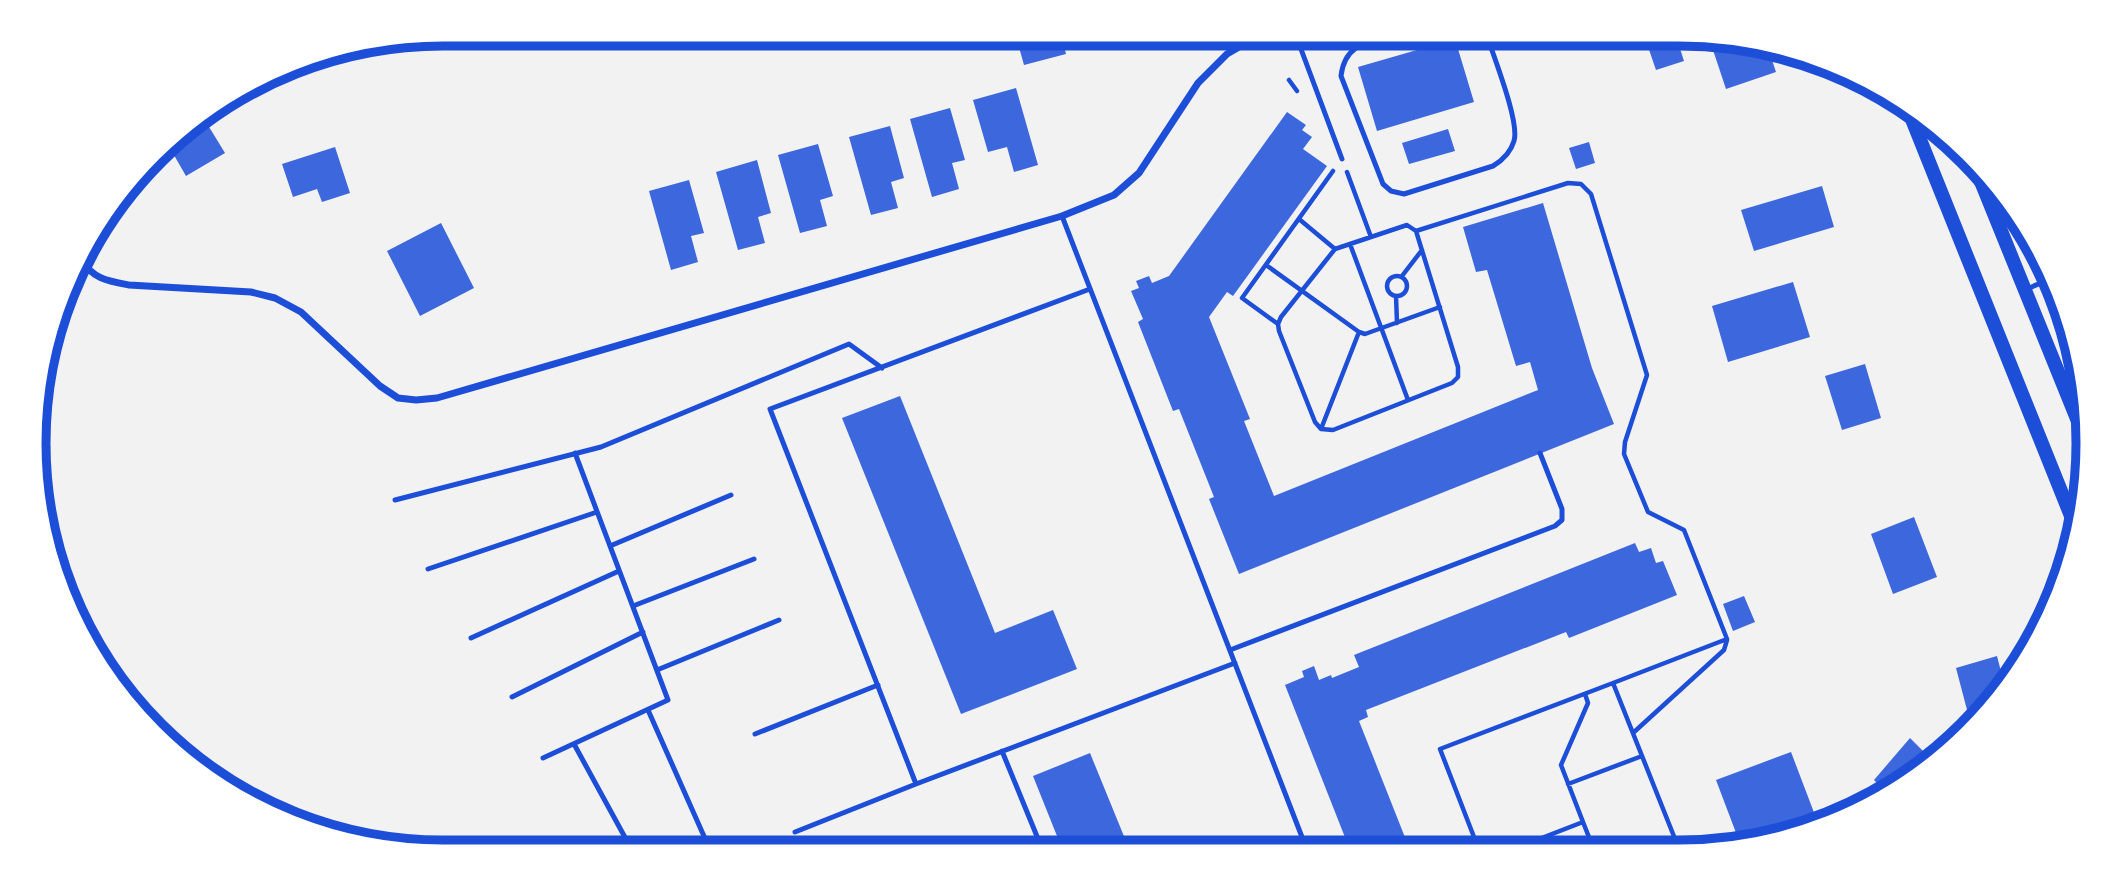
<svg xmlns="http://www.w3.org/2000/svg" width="2121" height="886" viewBox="0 0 2121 886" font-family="'Roboto Condensed',sans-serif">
	<rect width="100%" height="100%" fill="#f2f2f2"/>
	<path fill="#3d67dc" d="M 1015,33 L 1061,33 L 1066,54 L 1024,65 Z
		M 1658,33 L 1675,33 L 1684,61 L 1656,70 L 1645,38 Z
		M 1709,38 L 1768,48 L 1776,72 L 1726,89 Z
		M 1455,39 L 1474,102 L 1377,131 L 1358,67 Z
		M 1016,88 L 1038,165 L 1014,172 L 1007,147 L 988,152 L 973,100 Z
		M 950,108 L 965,160 L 952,163 L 959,189 L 932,197 L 910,119 Z
		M 1287,112 L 1306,125 L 1302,130 L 1312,137 L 1303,149 L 1327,166 L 1233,296 L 1227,292 L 1209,317 L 1250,419 L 1244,421 L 1274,496 L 1538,390 L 1530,362 L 1516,366 L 1487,270 L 1476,272 L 1463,227 L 1543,203 L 1592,368 L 1614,424 L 1239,574 L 1209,499 L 1214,497 L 1179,409 L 1173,411 L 1138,322 L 1143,319 L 1131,291 L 1139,288 L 1136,281 L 1149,276 L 1152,283 L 1169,276 Z
		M 203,117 L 225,153 L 186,176 L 167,143 L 173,135 Z
		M 890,126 L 904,178 L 891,182 L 898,208 L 871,215 L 849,137 Z
		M 1448,129 L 1455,151 L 1409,164 L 1402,143 Z
		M 1589,142 L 1595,163 L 1576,169 L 1569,148 Z
		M 818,144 L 833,196 L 820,200 L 827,226 L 800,233 L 778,155 Z
		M 335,147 L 350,193 L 322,202 L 317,189 L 293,197 L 282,164 Z
		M 757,160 L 771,213 L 758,217 L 765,243 L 738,250 L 716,172 Z
		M 689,180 L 704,233 L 691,236 L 698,262 L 671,270 L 649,191 Z
		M 1822,186 L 1834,227 L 1754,251 L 1741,210 Z
		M 441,223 L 474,288 L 420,316 L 387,251 Z
		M 1793,282 L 1810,337 L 1728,362 L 1712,306 Z
		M 1865,364 L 1881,418 L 1842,430 L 1825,376 Z
		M 900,396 L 995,633 L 1053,610 L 1077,669 L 961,714 L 842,418 Z
		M 1914,517 L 1937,577 L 1893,594 L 1871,534 Z
		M 1635,543 L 1639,552 L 1651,548 L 1656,563 L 1663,561 L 1677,595 L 1569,638 L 1566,632 L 1366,710 L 1368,717 L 1359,721 L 1410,850 L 1350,850 L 1285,685 L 1304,677 L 1302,671 L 1314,666 L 1319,680 L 1331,675 L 1332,678 L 1359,667 L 1354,655 Z
		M 1744,596 L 1755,622 L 1733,631 L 1723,604 Z
		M 1997,656 L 2005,687 L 1971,725 L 1956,668 Z
		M 1910,738 L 1933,761 L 1886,792 L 1874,780 Z
		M 1791,752 L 1818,823 L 1741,846 L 1716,780 Z
		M 1090,753 L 1130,851 L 1063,851 L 1033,776 Z"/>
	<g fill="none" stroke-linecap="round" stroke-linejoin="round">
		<path stroke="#1d4ed8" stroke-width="4.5" d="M 1289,80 L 1297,91
			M 1347,172 L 1371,237
			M 1299,219 L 1335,249
			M 1416,231 L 1458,367 L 1458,377 L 1452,383 L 1333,430 L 1321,429 L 1315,422 L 1279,331 L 1278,324 L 1281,317 L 1335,249 L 1407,225 L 1416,231 L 1568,183 L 1581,184 L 1591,194 L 1647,375 L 1625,442 L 1624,454 L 1648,512 L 1684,530 L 1727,639 L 1613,683 L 1679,849
			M 1350,244 L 1408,400
			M 1266,265 L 1359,332 L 1365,334 L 1440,307
			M1387 286a10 10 0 1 1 20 0a10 10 0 1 1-20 0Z
			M 1402,276 L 1422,250
			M 1396,296 L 1397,323
			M 1278,324 L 1242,298 L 1333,171
			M 1321,429 L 1359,332
			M 1633,733 L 1724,650 L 1727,640
			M 1568,784 L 1642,756
			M 1583,822 L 1594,850
			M 1479,850 L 1440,749 L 1613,683
			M 1511,850 L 1583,822 L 1561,765 L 1588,703 L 1585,694"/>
		<path stroke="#1d4ed8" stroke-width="5" d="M 1295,33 L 1342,159
			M 1400,33 C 1372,42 1345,41 1341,76 L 1383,184 L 1391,191 L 1404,194 L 1493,166 C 1503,160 1511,151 1514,141 C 1520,122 1493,55 1486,33
			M 1062,216 L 1307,850
			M 1090,289 L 770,409 L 916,784 L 1235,663
			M 2027,289 L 2050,279
			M 395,500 L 601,447 L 849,344 L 882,368
			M 610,546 L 731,495
			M 428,569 L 597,512
			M 633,606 L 754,559
			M 471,638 L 619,571
			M 1230,650 L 1555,526 L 1562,520 L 1562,509 L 1540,453
			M 657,670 L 779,620
			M 512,697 L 643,632
			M 648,710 L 711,852
			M 755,734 L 878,685
			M 574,744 L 633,852
			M 1002,751 L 1043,851
			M 543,758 L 668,700 L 575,453
			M 795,832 L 916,784"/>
		<path stroke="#1d4ed8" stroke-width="7" d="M 81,259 C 93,279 107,281 129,285 L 251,292 L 275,298 L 301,312 L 380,386 L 398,398 L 416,400 L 437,398 L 1062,216 L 1114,195 L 1139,173 L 1198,83 L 1227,54 L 1263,33"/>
		<path stroke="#1d4ed8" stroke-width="14" d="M 1909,112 L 2073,521
			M 1978,174 L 2084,436"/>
	</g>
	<path d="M0 0H2121V886H0ZM443 46H1679A397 397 0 0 1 2076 443V443A397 397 0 0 1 1679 840H443A397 397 0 0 1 46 443V443A397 397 0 0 1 443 46Z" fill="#fff" fill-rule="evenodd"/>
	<path fill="none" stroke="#1d4ed8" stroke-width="9" d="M443 46H1679A397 397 0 0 1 2076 443V443A397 397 0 0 1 1679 840H443A397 397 0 0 1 46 443V443A397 397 0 0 1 443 46Z"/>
</svg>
